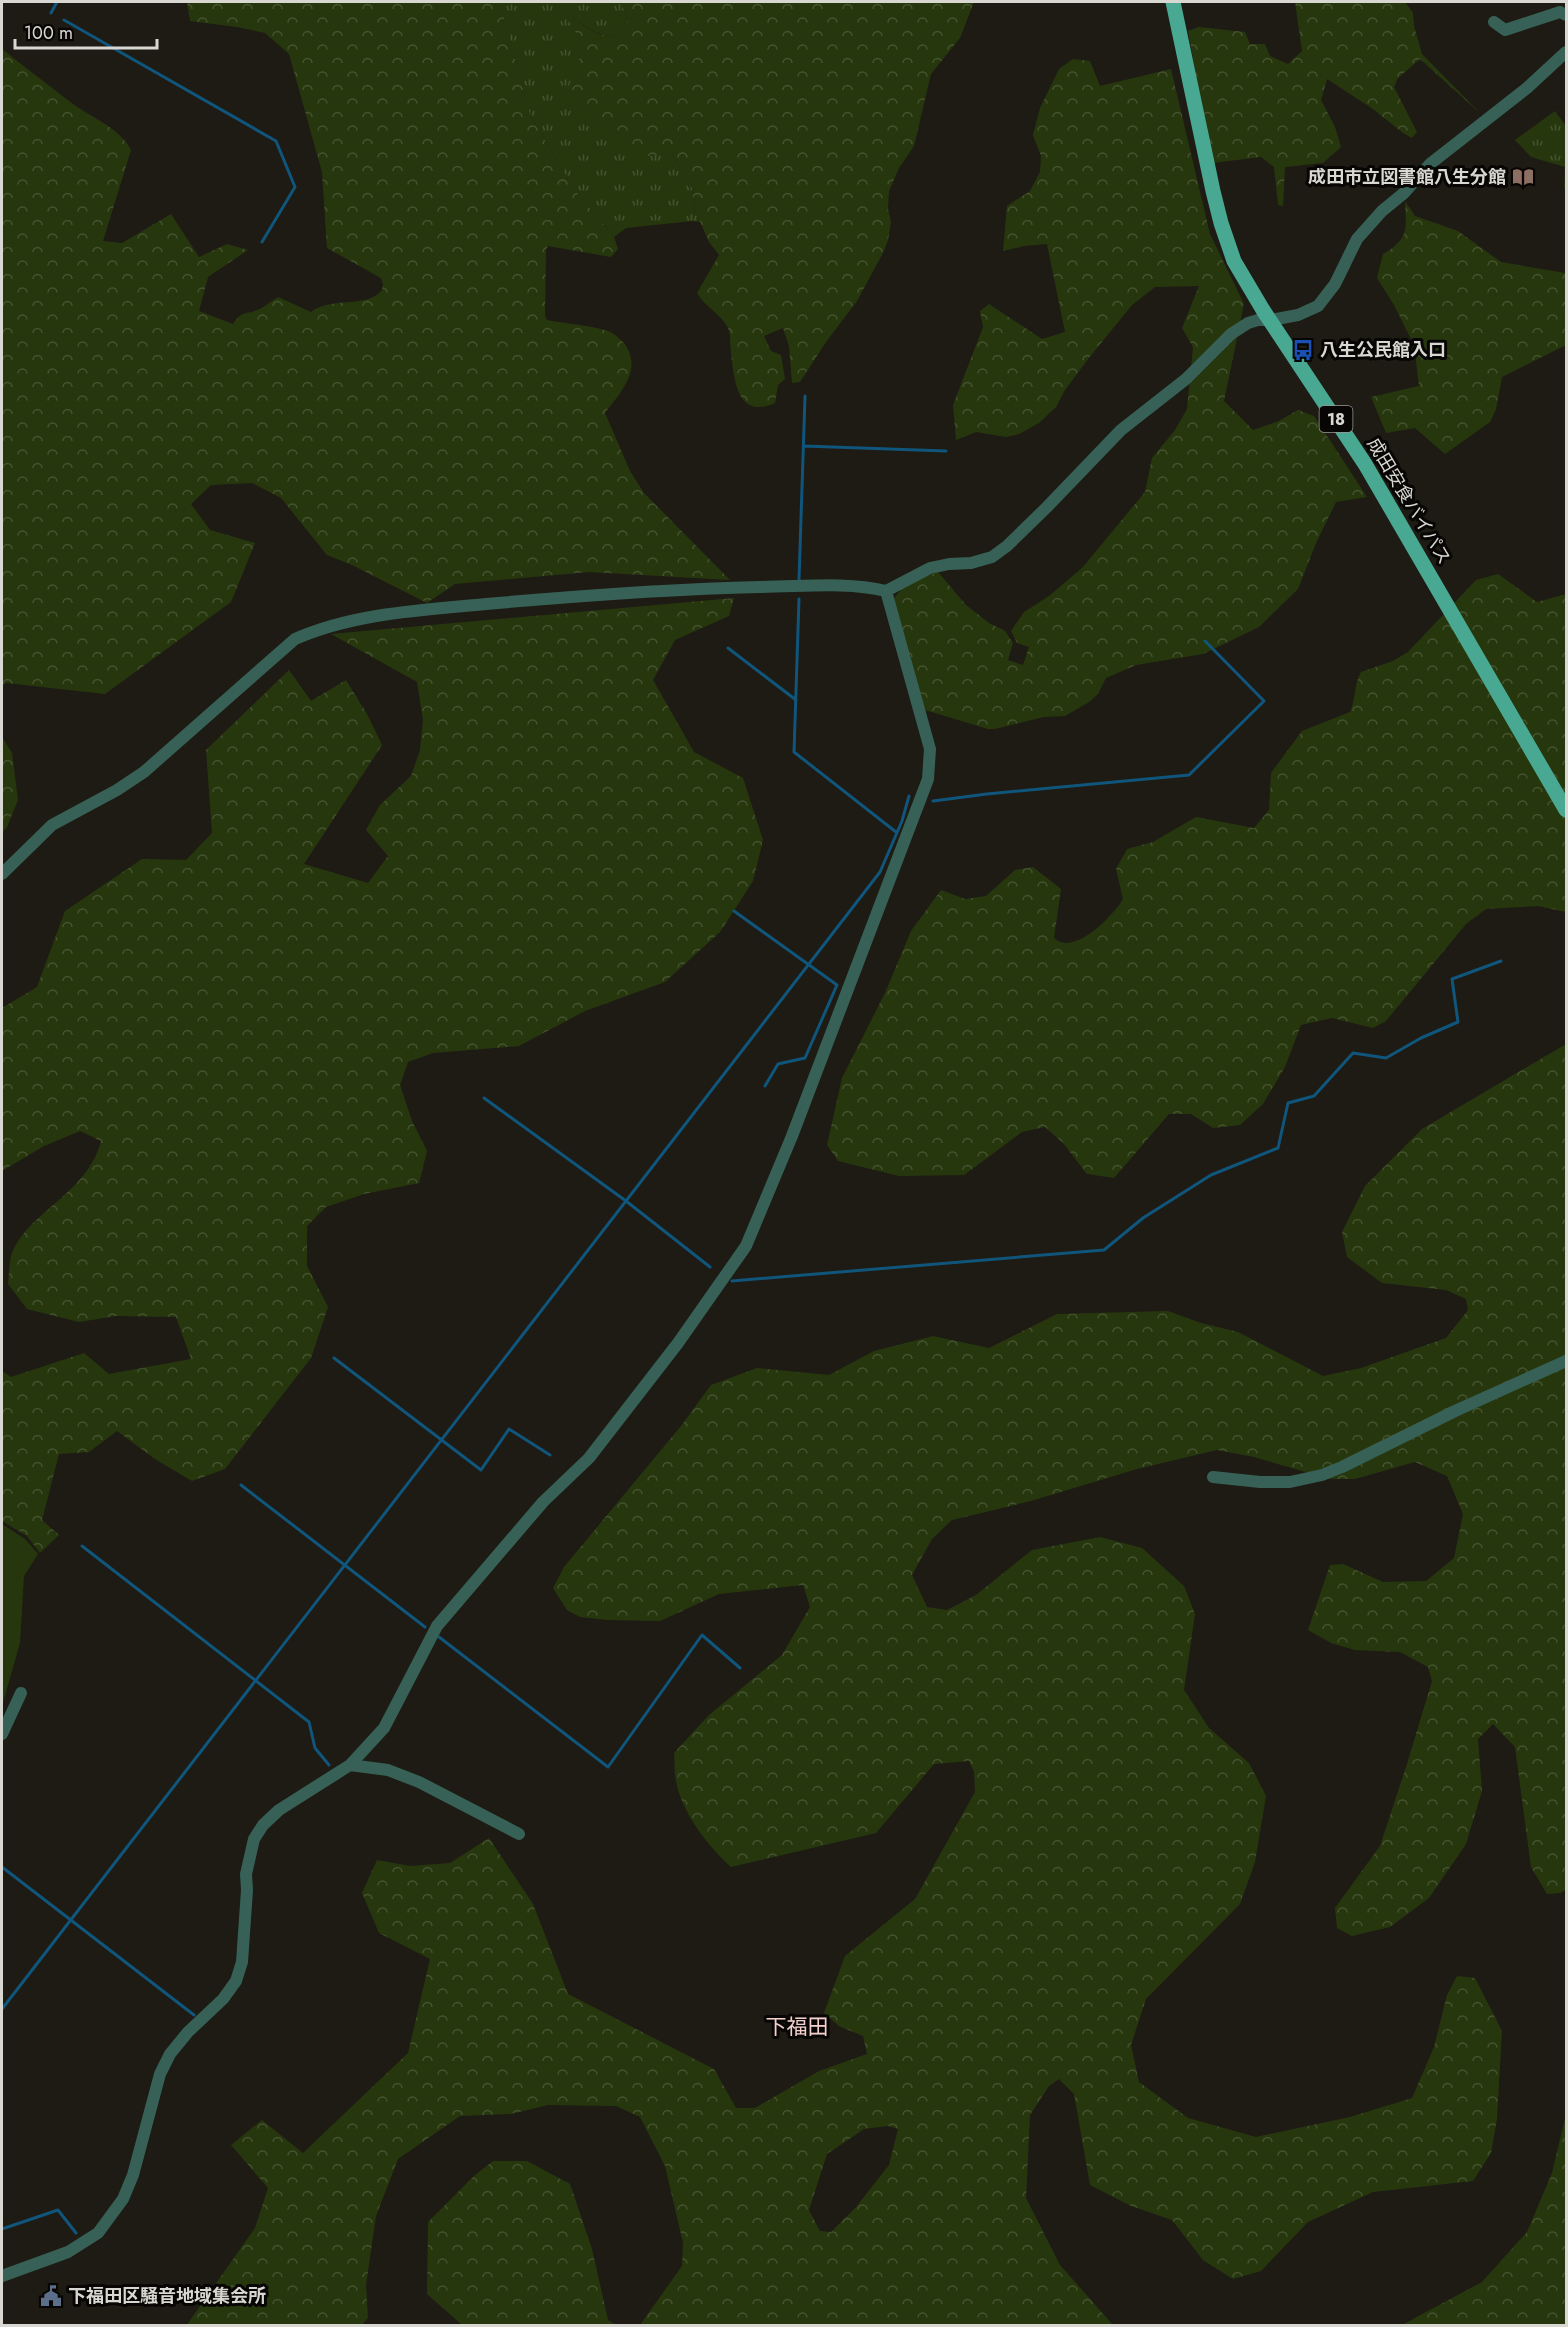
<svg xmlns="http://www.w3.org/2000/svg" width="1568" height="2327" font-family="Jost,'Noto Sans JP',sans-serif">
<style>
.grass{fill:url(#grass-tufts)}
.forest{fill:url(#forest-crowns);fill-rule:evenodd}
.pitch{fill:#26370e}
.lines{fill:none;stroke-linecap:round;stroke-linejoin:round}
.stream{stroke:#10557c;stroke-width:3}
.minor{stroke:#376156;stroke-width:12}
.major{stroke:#49a892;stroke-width:15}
.labels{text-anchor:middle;stroke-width:6;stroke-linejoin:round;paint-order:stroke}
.shield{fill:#070604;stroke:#999894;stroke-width:1.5}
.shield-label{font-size:16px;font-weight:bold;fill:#d8d7d2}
.poi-label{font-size:18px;font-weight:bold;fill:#d8d7d2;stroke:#070604;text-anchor:start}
.street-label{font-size:18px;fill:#d8d7d2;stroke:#070604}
.quarter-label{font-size:21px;fill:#f3d0cd;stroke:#070604}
</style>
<defs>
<pattern id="grass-tufts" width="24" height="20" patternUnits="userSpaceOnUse" patternTransform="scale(1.5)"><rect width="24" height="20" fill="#26370e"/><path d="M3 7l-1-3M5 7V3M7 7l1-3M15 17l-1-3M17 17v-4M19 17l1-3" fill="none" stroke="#455330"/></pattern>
<pattern id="forest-crowns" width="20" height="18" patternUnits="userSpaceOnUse" patternTransform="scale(1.5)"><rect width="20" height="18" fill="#26370e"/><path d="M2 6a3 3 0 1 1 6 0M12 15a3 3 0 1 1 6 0" fill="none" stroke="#455330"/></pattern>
</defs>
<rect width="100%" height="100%" fill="#1d1b13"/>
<path class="grass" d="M497,2H621L628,20L619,35C595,39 580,22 562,8C582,44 589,45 570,85L586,109L648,155L672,154L692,188L695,210L700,222L692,221L626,228L614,237L574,189L530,115L504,19Z
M1555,111L1566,126V188L1564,189L1565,167L1531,157L1515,140Z"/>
<path class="forest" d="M187,2H497L504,18L530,115L574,189L614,237L618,249L611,257L548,246L546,250L545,316L547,320C567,324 589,325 608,331C615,334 622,340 626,346C642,371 619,394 605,413L630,471L644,493L730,580L589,572L455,584L427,603L352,565L327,555L281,498L252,483L211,485L191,504L210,530L255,543L231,602L105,694L6,683L2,686V49C25,67 49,86 73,104C93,119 119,127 131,150L103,241L122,243L171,214L199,257L227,244L248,250L208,277L199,311L233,324C242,310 245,315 257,310C264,308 271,301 278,297L311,312C331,296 367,309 382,290L383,284L381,278L327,248L322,172L289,54L265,33L237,27L190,21Z
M621,2H974L960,38L931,74L914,146L899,168L889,191L888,209L891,222L888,240L883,253L857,301L826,342L800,382L792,383L789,346L783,328L764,336L771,351L781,355L785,379L778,385L775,403C737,420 734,380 731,352C730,345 731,335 728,328C721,314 705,307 697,293L719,255L709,242L695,210L692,188L672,154L648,156L586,109L569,85C589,44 581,42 560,6C579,21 594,40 619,35L628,20Z
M1295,2H1405L1413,13L1414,26L1422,54L1480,113L1420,59L1398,78L1394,87L1417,132L1412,138L1403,133L1373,109L1327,79L1321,100L1335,127L1341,147L1323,163L1285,167L1283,206L1278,205L1274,167L1261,157L1212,163L1188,31L1199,27L1245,32L1250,44H1265L1270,56L1288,64L1302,51Z
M1073,59L1090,61L1100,86L1171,69L1210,234L1244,304L1224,401L1253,430L1279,421L1298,410L1314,416L1367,497L1336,502L1316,543L1298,589L1259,627L1203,654L1136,665L1106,678L1098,694L1089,702L1065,716L1044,717L995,729H988L925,710L893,600L905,584L938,572L966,605L989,623L1005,631L1013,643L1008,660L1023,665L1029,647L1017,643L1011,631L1024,612L1049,596L1083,567L1145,492L1152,458L1175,430L1187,409L1193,347L1182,328L1199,286L1155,287L1132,305L1088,359L1065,390L1056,407L1039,423L1019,434L1006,437L976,432L956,440L953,405L983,327L980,311L989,304L1042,339L1065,332L1047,244L1024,246L1003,251L1007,206L1030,191L1040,172L1041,156L1033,135L1040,108L1059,69Z
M1405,201L1415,216L1458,231L1501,262L1565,273L1566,266V345L1502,377L1496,409L1490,422L1445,454L1415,428L1386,433L1371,397L1419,386L1414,345L1394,305L1377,278L1383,254C1410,238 1406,229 1405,201Z
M1498,574L1537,602L1566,594V912L1538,906L1486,909L1466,924L1386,1021L1373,1028L1332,1018L1301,1025L1285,1067L1263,1104L1240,1125L1213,1128L1191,1114H1169L1114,1178L1087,1174L1063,1143L1045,1127L1022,1132L964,1175L899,1176L838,1161L827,1145L842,1078L885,993L911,931L941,890L965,899L986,896L1015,870L1033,867L1061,889L1054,938C1074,957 1113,916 1123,899L1116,869L1127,849L1153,842L1196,817L1254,828L1269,810L1271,773L1302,731L1350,712C1356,699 1354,684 1361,672L1393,661L1408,652L1476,580Z
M734,598L729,616L675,640L653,680L694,752L743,778L763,840L753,881L720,932L665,982L585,1011L519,1046L433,1053L408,1062L400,1085L412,1121L427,1151L419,1183L364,1194L326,1207L307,1226V1266L328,1307L311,1358L225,1469L192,1481L155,1459L117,1431L89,1452L59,1454L42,1520L59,1535L40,1553L27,1536L2,1521V1371L11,1377L84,1353L109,1374L191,1359L176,1317L116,1316L79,1322L27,1309L8,1284C9,1275 9,1265 11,1256C26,1212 87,1195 101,1141L80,1131L44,1146L2,1171V1008L37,987L65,911L142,859L186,860L212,833L206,750L289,670L311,701L346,680L367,714L382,745L304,864L368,883L388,856L366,830L380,805L411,776L420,750L423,720L417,682L331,634Z
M2,737L12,753L18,800L7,827L2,833Z
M1566,1044V1890L1560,1893L1547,1894L1531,1867L1515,1747L1493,1724L1478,1739L1482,1791L1466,1844L1429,1898L1390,1927L1352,1936L1337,1928L1335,1908L1380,1846L1406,1767L1432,1681L1428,1667L1400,1652L1355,1650L1331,1643L1308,1630L1330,1565L1343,1564L1383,1582L1426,1581L1454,1558L1463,1514L1447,1476L1415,1462L1355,1479H1330L1254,1457L1217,1450L1137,1469L1031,1501L952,1520L932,1539L912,1575L927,1607L947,1610L976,1595L1032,1550L1100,1537L1142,1548L1184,1586L1195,1614L1184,1690L1209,1728L1249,1763L1266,1796L1255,1862L1240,1904L1146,1999L1131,2045L1139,2082L1188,2118L1256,2137L1350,2117L1412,2098L1434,2047L1447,1995L1457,1976L1475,1978L1502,2031L1497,2119L1491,2153L1473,2181L1373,2192L1308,2222L1261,2271L1233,2279L1203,2260L1172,2220L1131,2206L1090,2185L1074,2094L1059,2079L1049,2086L1030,2115L1026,2198L1060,2265L1113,2325H640L682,2266L683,2243L665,2166L640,2117L616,2106L548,2105L511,2114L460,2116L398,2159L376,2216L366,2285L368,2318L362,2325L186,2326L255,2228L268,2188L231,2145L262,2120L303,2153L408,2053L430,1959L379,1933L362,1893L377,1860L410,1866L450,1863L489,1838L533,1904L568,1994L714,2069L736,2108H755L819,2071L867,2054L863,2036L839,2026L824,2013L845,1956L915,1899L975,1792L974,1772L969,1761L934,1764L876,1833L731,1867C707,1845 682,1813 676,1781C674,1772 675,1762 674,1753L709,1715L782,1655L810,1607L803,1585L719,1594L660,1621L608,1620L580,1617L567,1610L553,1588L564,1567L681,1426L711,1385L757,1368L829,1375L874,1351L933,1336L989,1348L1057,1314L1168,1311L1201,1323L1238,1332L1323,1376L1361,1368L1446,1338L1468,1310L1466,1299L1446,1290L1382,1283L1347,1257L1342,1232L1365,1186L1422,1129ZM888,2126L898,2129L889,2165L856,2207L831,2232L820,2231L809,2210L827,2154L864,2129Z
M1566,2114V2325H1402L1482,2282L1527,2232L1552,2173Z
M493,2161H527L570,2184L592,2249L608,2320L616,2325H462L427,2294L428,2222L474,2176Z"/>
<path class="pitch" d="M2,1524L25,1539L38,1554L24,1576L20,1643L2,1706Z"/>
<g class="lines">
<path class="stream" d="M51,13L57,2
M64,20L276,141L295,187L262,242
M804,446L946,451
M799,580L805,396
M799,599L794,752L896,832
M728,648L796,700
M933,801L987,794L1189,775L1264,701L1205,641
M734,911L837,985L805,1058L778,1064L765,1086
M484,1098L626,1201L710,1267
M732,1281L1104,1250L1143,1218L1211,1175L1278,1148L1288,1103L1314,1096L1353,1053L1386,1058L1421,1038L1458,1022L1452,979L1501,961
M334,1358L481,1470L509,1429L550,1455
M241,1485L425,1627
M82,1546L309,1722L315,1748L329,1765
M439,1637L608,1767L702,1635L740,1668
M2,1867L194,2015
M2,2009L880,872L902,821L909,796
M2,2229L58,2210L76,2233"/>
<path class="minor" d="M1494,22L1505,30L1560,12L1566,15
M2,874L52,825L117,790L144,772L295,639C354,613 423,610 486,604C577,596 668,589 759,587C801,587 845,581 886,591L930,568L949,564L971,563L992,557L1007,546L1047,507L1121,430L1186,379L1231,334L1248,323L1258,320H1271L1298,315L1318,306L1335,284L1357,239L1382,211L1404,193L1430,164L1527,88L1566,52
M1213,1477L1260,1482H1290L1322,1475L1342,1467L1455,1411L1566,1361
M2,1734L21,1693
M350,1765L388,1770L419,1782L519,1834
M2,2276L68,2252L98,2233L123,2199L133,2175L160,2074L170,2054L188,2032L223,1999L236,1981L242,1962L247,1890L246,1874L254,1839L263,1825L279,1810L350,1765L384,1728L437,1626L543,1502L589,1458L678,1343L746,1246L792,1136L928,779L930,749L886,591"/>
<path class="major" d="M1173,2L1213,191L1221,223L1234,261L1263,310L1365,464L1566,810"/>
</g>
<defs>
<symbol id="library-bare" viewBox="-9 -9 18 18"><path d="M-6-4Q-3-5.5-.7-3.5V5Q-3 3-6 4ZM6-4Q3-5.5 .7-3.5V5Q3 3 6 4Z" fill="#8d6e63" stroke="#070604" stroke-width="2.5" paint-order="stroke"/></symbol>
<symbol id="bus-bare" viewBox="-9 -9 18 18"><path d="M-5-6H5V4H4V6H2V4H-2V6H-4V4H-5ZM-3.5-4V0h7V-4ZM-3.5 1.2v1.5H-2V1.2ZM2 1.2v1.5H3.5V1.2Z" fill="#1a4fb4" stroke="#070604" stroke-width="2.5" paint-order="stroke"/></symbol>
<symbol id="civic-bare" viewBox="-9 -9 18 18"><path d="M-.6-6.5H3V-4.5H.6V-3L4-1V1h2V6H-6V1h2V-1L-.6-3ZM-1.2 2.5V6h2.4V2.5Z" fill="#5c6f8a" stroke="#070604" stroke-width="2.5" paint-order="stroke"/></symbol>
</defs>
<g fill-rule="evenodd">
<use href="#library-bare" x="1508" y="162" width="30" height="30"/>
<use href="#bus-bare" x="1288" y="335" width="30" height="30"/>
<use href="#civic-bare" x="36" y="2281" width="30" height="30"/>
</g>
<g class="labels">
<rect class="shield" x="1319.5" y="406" width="33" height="26" rx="4.5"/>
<g class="shield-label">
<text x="1336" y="425">18</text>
</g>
<g class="poi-label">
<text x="1506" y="183" text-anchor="end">成田市立図書館八生分館</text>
<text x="1320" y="356">八生公民館入口</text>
<text x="68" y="2302">下福田区騒音地域集会所</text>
</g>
<g class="street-label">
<text transform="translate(1409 501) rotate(59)" y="6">成田安食バイパス</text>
</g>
<g class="quarter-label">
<text x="797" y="2034">下福田</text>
</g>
</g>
<rect width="1568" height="2327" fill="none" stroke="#d8d7d2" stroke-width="6"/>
<path d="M15 39v9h142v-9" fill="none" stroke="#d8d7d2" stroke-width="3"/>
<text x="24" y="39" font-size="18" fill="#d8d7d2" stroke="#070604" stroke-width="4.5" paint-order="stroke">100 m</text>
</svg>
